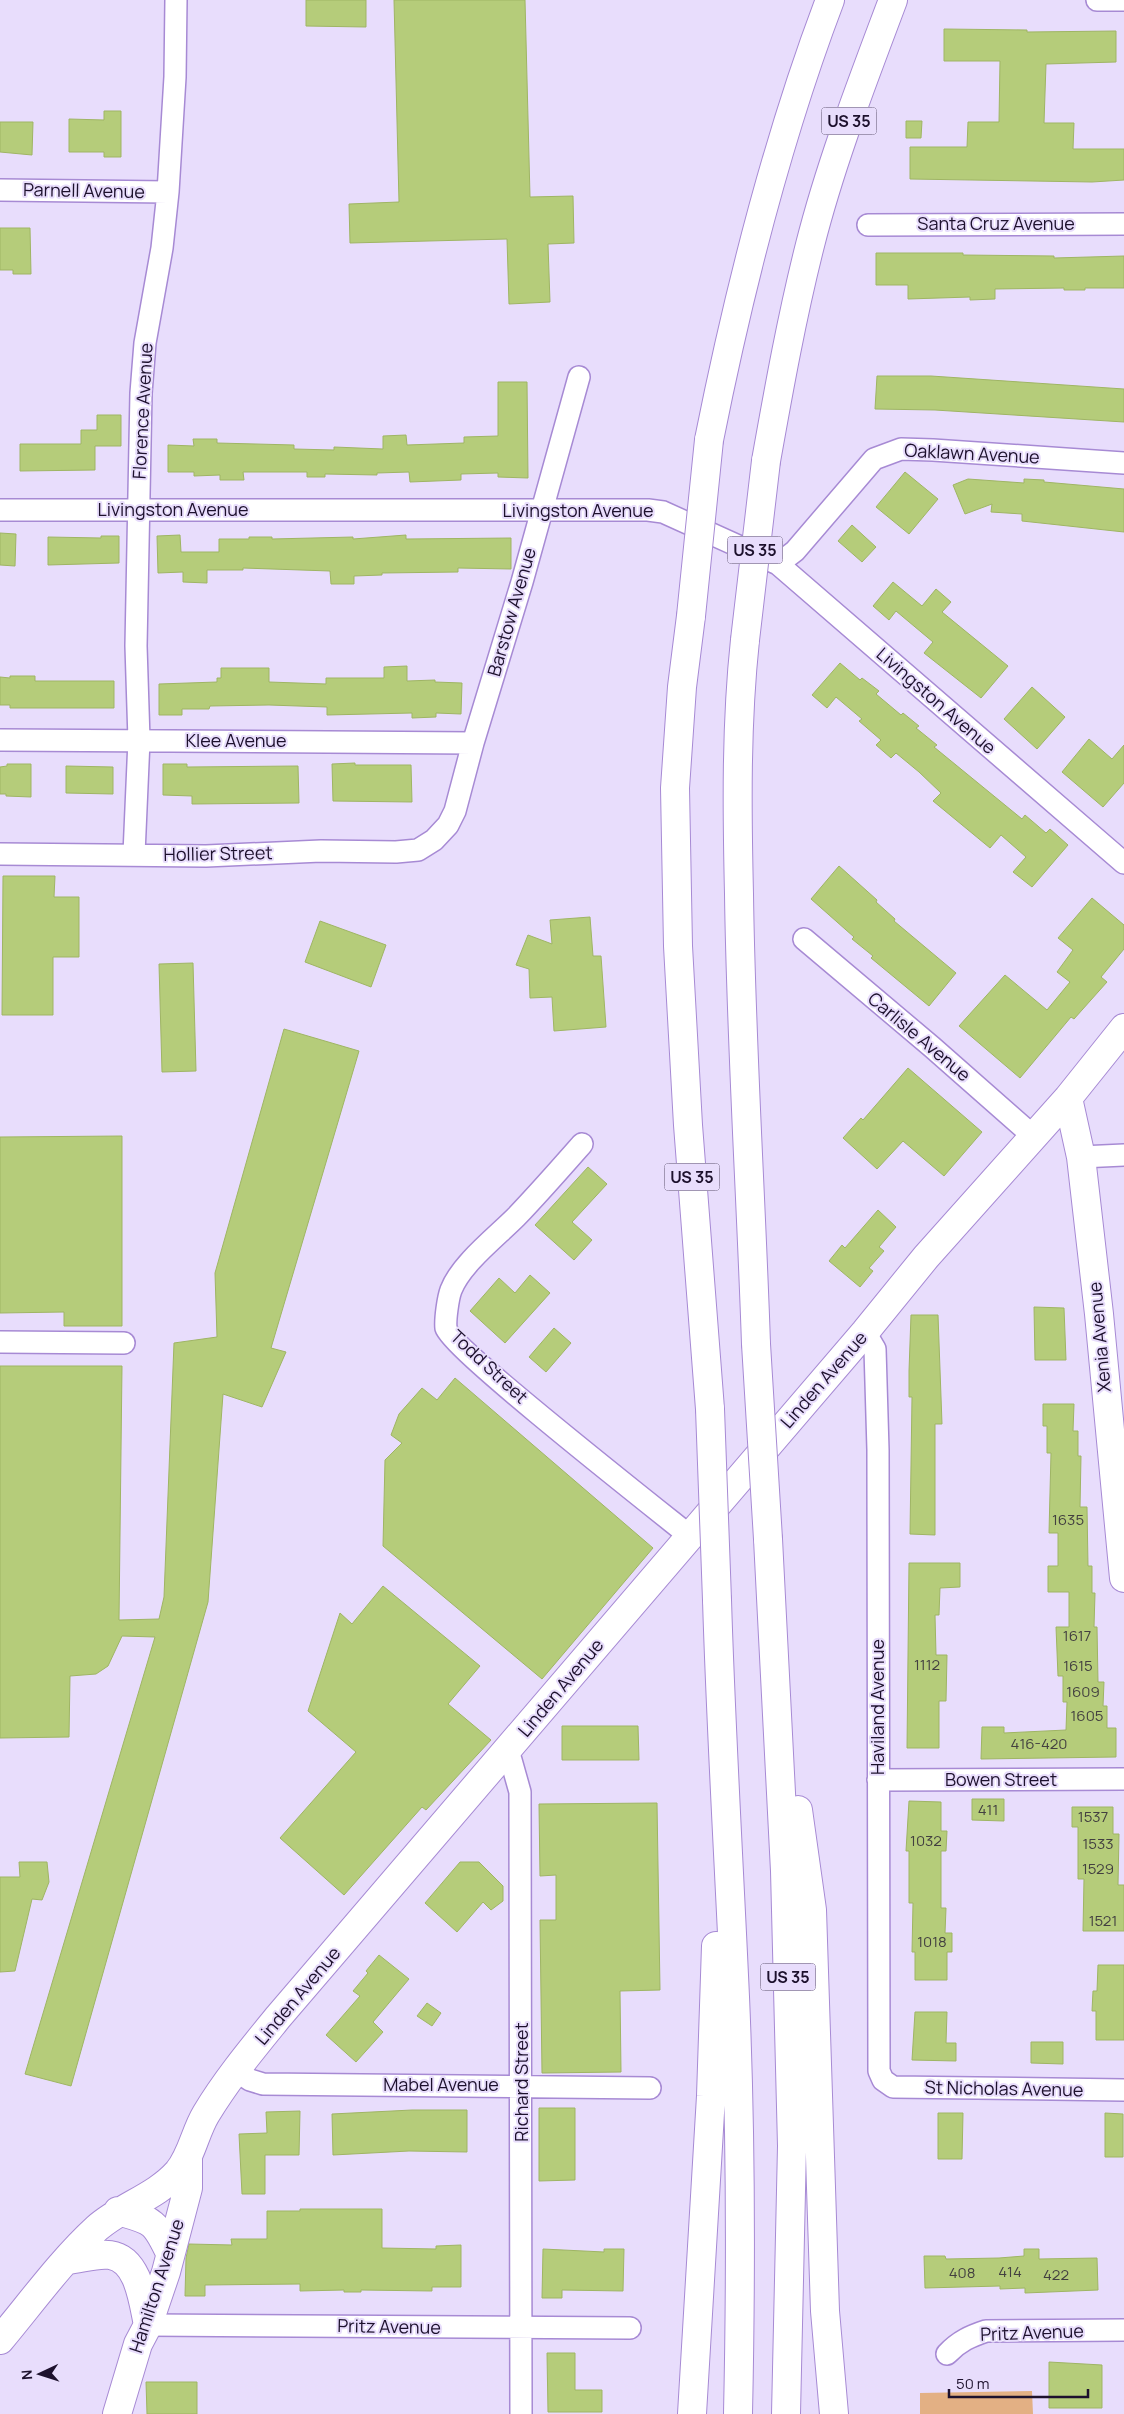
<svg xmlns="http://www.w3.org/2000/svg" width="1124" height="2414" font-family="Manrope,sans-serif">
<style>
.green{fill:#e3b084}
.building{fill:#b5cc7a;stroke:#9fb564}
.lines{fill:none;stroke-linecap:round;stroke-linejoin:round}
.street-casing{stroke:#a78ad4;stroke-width:24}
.secondary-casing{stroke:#a78ad4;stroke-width:30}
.highway-casing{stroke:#a78ad4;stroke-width:30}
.street{stroke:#fff;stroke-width:21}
.secondary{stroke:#fff;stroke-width:28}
.highway{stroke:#fff;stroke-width:28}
.highway-bridge-casing{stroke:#a78ad4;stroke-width:30;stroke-linecap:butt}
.highway-bridge{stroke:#fff;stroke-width:28}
.labels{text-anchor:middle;stroke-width:4;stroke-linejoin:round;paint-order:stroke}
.number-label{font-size:15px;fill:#434040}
.shield{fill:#e8ddfc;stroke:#5a4e6b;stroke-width:1}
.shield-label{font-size:16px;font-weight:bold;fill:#1d112d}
.street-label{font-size:18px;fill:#1d112d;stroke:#e8ddfc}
</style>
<rect width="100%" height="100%" fill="#e8ddfc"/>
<path class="green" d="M1032,2391L1033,2414H920V2393Z"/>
<path class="building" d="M306,0H366V27L306,26Z
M394,0H525L530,197L573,196L574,243L548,244L550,302L509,304L507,239L350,243L349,204L399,202Z
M944,29L1027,30V32L1116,31V62L1046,64L1044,123H1074L1073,149H1124V180L1092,182L910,179V147H967L968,122H999L1000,61H944Z
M104,111H121V157H104V152H69V119L104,120Z
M906,121H922L921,138H906Z
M0,122H33L32,155L0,152Z
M0,228H30L31,274H13V270H0Z
M876,253H963V255L1054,256V258L1124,256V288H1085V290H1064V288L995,289V299L970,300V297L908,299V285H876Z
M877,376H931L1124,389V422L935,410L875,409Z
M498,382H527L528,478L498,477V473L461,474V480L410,482L409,472L377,473V475L325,474V477H307V472H243L244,480H220V475L194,476V472H168V445L194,446L193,439H217V443L294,445V449L334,450V447L383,449V436L406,435L407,445L464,443V437L498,436Z
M97,415H121V446H95V470L20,471V444H81V430H97Z
M905,472L938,499L909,534L876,507Z
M968,479L1024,483V479L1044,480V482L1124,489V532L1022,521V514L991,512L992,504L965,514L953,485Z
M852,525L876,547L862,562L838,541Z
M0,533L16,534L15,566L0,565Z
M180,535L181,552H219V539H249V537H272V539L353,537V539L406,535V539L511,538V569L458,568V572L382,573V575L354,576V584H331L330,571L243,568V570H207V583L183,582V572L158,573L157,536Z
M101,536H119V563L48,565V537L101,538Z
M893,582L922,606L936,589L951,602L942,612L1008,666L981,698L924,653L933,642L896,611L889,620L873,606Z
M840,663L860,680L862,678L879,691L876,694L901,715L903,713L919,726L916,728L937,745L934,747L1022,819L1025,815L1046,833L1050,829L1068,845L1032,887L1013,872L1026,857L1001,835L990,848L933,801L941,793L919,772L896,753L891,758L876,745L881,740L859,721L862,719L836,697L827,708L812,695Z
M407,666V681L435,680V682L462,683L461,714L436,713V717L412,718V713L327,715V707L269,705L210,706L209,709H182V715H159V684L217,682V678H221V668H269V682L326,684V678H384V667Z
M10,676H35V681H114V708H10V705H0V677L10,678Z
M1032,687L1065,717L1037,749L1004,719Z
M1089,739L1112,759L1124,745V783L1103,807L1062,772Z
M355,763V765H411L412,802L333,801L332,764Z
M7,764H31V797L6,796V794H0V767L7,766Z
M163,764H187V767L298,766L299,803L192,804V796L163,795Z
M66,766L113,767V794L66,793Z
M839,866L877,900L876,902L895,919L894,921L956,973L929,1006L871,958L873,956L852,939L854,937L811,899Z
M3,876H55L54,897H79V957H53V1015H2Z
M1092,898L1124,925V949L1101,977L1107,982L1074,1019L1071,1017L1020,1078L959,1026L1005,975L1047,1010L1070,982L1057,972L1073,950L1058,938Z
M590,917L593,956H601L606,1027L554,1031L552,997L530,998L529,969L516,965L528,935L552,944L550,920Z
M320,921L386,945L371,987L305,962Z
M193,963L196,1071L162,1072L159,964Z
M284,1029L359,1051L271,1348L286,1352L262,1407L223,1394L208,1602L71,2086L25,2074L155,1637L122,1636L108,1666L96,1674L70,1676L69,1737L0,1738V1366H122L119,1620L159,1619L164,1597L174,1343L217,1337L215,1273Z
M908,1068L982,1132L944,1176L903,1141L877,1169L843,1138L861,1118L863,1120Z
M122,1136V1326H64V1312L0,1313V1137Z
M588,1167L607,1184L572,1222L592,1240L574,1260L535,1225Z
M878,1210L896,1227L879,1247L884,1251L869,1268L873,1271L860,1287L829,1261L842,1245L845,1248Z
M530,1275L550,1293L505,1343L470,1311L499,1278L515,1293Z
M1034,1307L1064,1308L1066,1360H1035Z
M911,1315H938L942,1424H935V1535L910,1534L912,1397H909V1371Z
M554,1328L571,1343L546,1372L529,1357Z
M455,1378L653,1548L542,1679L383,1546L385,1460L402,1443L391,1435L399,1414L422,1388L437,1400Z
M1043,1404H1074L1073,1431H1078V1456H1081L1080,1507H1087L1088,1566H1092V1593H1095L1094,1627H1097L1098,1682H1104L1103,1706H1107V1728H1116V1757L981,1759L982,1727H1004V1733L1066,1730L1067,1702H1063V1676H1058L1056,1627H1069V1592H1048V1566H1058V1533H1049L1051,1453H1047V1426H1043Z
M909,1563H960V1587L940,1588L939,1615H935L936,1655H947L946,1701H939V1748H907Z
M383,1586L480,1666L448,1704L491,1740L426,1810L422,1807L344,1895L280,1838L356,1752L308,1711L340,1613L352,1624Z
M562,1726H638L639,1760H562Z
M972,1799H1004V1821L972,1820Z
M909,1801L941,1802V1831H947L946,1851H941V1908H946L945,1933H952V1952H947V1980H915V1952H912L913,1903H909V1851H906Z
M657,1803L660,1990L620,1991L621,2072L542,2073L540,1920H556V1875L540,1876L539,1804Z
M1072,1807H1113V1834H1119L1118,1885H1124V1931H1083L1084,1879H1078V1827H1072Z
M19,1862H47L49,1882L42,1900L32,1899L15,1971L0,1972V1877H20Z
M460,1862H479L503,1886V1901L491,1910L483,1902L457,1932L425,1903Z
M379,1955L409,1979L373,2022L383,2032L356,2062L326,2035L360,1996L353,1991L368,1973L366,1971Z
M1098,1965H1124V2040H1096V2011H1092L1093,1991H1097Z
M427,2003L441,2013L432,2026L417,2016Z
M915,2012H947L946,2043H956V2061L912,2060Z
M1031,2042H1063V2064L1031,2063Z
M539,2108H575V2180L539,2181Z
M412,2110H467V2152L409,2151L333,2155L332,2114Z
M300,2111L299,2155H265V2194H242L239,2134L267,2133L266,2112Z
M938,2113H963L962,2159H938Z
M1105,2113L1123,2114V2157H1105Z
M300,2209H382V2248L436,2249V2246L461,2245V2287H432V2291L361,2290V2292H344V2290L300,2291V2284L205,2285V2296H185L186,2258L189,2244L232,2245L231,2239H267V2211H300Z
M543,2249L604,2252V2249H624L623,2291L562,2290V2298H542Z
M1024,2249H1039V2259L1097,2258L1098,2290L1025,2293V2288L1000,2289V2286L925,2288L924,2256H945L946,2259L999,2258L1024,2256Z
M547,2353H575V2390H602V2412H548Z
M1049,2362L1102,2365V2408H1049Z
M146,2382H197V2414H147Z"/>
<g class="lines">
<defs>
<path id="street" d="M1097,0H1124
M0,190L168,192
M868,225L1124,224
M0,510H648L663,512L778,564L1124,863
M778,564L795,551L874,459L901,449L933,450L1124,463
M0,740L473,743
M0,854L206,856L321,851L396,852L418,850L434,840L448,825L455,811L473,743L522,582L579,377
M134,854L139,740L136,646L141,393L145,343L162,248L168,192L175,77L176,0
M804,939L932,1047L1033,1136
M582,1144C560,1169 539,1193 516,1217C496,1237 461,1264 451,1290C448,1298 445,1320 446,1328C451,1348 660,1512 691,1537
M1081,1157L1124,1155
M865,1332L875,1349L878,1450L879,2071L883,2080L893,2087L1124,2090
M0,1342L124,1343
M506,1753L511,1760L520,1792L521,2414
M878,1780L1124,1779
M235,2070L250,2080L263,2084L650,2088
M148,2325L630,2328
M947,2354C959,2341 971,2336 986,2331L1124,2330"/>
<path id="secondary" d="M1068,1098L1081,1157L1099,1314L1124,1578
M118,2211C152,2221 154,2219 170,2253
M67,2260C80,2259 97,2253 110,2255C139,2259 143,2302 148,2325
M0,2340C31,2303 61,2261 97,2228C122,2206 156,2197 178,2172C192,2155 195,2132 206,2114C227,2079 253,2048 279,2016L865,1332L926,1257L1068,1098L1124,1028
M117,2414L138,2344L148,2325L166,2272L188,2188V2157"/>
<path id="highway" d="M709,440C739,290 776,142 830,0
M766,461C779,388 792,316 810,245C831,162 863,80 893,0
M691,616L682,687L675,788L678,946L688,1125L710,1409
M745,640C736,724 737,809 739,894C741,1044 751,1194 756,1344
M768,1539L785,1871L792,2146L786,2414
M717,1600C721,1732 729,1864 735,1997C741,2135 741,2275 738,2414
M798,1810L812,1910L825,2311L834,2414
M692,2414L711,2096L716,1946"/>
</defs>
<use href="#street" class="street-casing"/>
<use href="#secondary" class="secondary-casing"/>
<use href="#highway" class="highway-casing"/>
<use href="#street" class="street"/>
<use href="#secondary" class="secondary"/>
<use href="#highway" class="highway"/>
<defs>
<path id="highway-bridge" d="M691,616L709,440
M745,640L766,461
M756,1344L768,1539
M710,1409L717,1600"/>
</defs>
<use href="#highway-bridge" class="highway-bridge-casing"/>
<use href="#highway-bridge" class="highway-bridge"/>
</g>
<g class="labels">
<g class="number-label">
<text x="1068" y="1525">1635</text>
<text x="1077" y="1641">1617</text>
<text x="927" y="1670">1112</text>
<text x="1078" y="1671">1615</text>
<text x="1083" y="1697">1609</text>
<text x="1087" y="1721">1605</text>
<text x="1039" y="1749">416-420</text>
<text x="988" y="1815">411</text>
<text x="1093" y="1822">1537</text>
<text x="926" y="1846">1032</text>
<text x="1098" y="1849">1533</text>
<text x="1098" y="1874">1529</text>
<text x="1103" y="1926">1521</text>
<text x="932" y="1947">1018</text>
<text x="1010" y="2277">414</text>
<text x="962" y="2278">408</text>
<text x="1056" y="2280">422</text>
</g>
<g class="shield">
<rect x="821.5" y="107.5" width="55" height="27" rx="4"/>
<rect x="727.5" y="536.5" width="55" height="27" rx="4"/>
<rect x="664.5" y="1163.5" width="55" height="27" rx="4"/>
<rect x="760.5" y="1963.5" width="55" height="27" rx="4"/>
</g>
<g class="shield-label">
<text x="849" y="127">US 35</text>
<text x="755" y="556">US 35</text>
<text x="692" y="1183">US 35</text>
<text x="788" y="1983">US 35</text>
</g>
<g class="street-label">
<text transform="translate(84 191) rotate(1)" y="6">Parnell Avenue</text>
<text x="996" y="230">Santa Cruz Avenue</text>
<text transform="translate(143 411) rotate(-87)" y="6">Florence Avenue</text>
<text transform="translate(972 454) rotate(3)" y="6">Oaklawn Avenue</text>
<text x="173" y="516">Livingston Avenue</text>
<text x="578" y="517">Livingston Avenue</text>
<text transform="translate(512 612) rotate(-74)" y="6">Barstow Avenue</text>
<text transform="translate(936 701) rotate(41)" y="6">Livingston Avenue</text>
<text x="236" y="747">Klee Avenue</text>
<text transform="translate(218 854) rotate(-1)" y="6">Hollier Street</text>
<text transform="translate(919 1037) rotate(40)" y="6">Carlisle Avenue</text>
<text transform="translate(1100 1337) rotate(-95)" y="6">Xenia Avenue</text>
<text transform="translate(489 1367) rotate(43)" y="6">Todd Street</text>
<text transform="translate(824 1380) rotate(-49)" y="6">Linden Avenue</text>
<text transform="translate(561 1688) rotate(-50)" y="6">Linden Avenue</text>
<text transform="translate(878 1707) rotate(-90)" y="6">Haviland Avenue</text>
<text x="1001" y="1786">Bowen Street</text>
<text transform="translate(298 1996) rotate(-50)" y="6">Linden Avenue</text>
<text transform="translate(522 2082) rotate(-90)" y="6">Richard Street</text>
<text x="441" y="2091">Mabel Avenue</text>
<text transform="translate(1004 2089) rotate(1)" y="6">St Nicholas Avenue</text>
<text transform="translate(157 2286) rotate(-72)" y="6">Hamilton Avenue</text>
<text transform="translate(389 2327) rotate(1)" y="6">Pritz Avenue</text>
<text transform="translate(1032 2333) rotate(-2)" y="6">Pritz Avenue</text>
</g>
</g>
<g transform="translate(40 2374) rotate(266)" stroke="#e8ddfc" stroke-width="4" paint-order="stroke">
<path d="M0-4L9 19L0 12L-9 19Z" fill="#1d112d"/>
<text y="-8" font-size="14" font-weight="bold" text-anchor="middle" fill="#1d112d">N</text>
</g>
<path d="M949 2389v8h139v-8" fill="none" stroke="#1d112d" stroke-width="2.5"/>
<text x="956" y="2389" font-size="15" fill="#1d112d" stroke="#e8ddfc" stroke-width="4" paint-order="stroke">50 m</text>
</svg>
